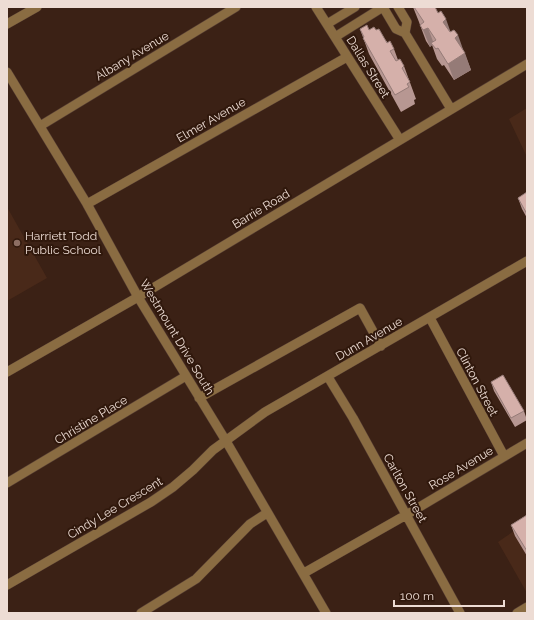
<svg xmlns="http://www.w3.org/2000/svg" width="534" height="620" font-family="Raleway,sans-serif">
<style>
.built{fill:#492919}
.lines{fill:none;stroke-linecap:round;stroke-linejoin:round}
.minor-casing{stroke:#573f34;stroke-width:10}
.minor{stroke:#8a6c42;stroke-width:9}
.wall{fill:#b79792}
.shaded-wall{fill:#957b77}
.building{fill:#d5b0aa;stroke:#957b77}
.education-dot{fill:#8d6e63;stroke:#30180c;stroke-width:1.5}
.labels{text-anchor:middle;stroke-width:4;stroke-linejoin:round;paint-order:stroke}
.street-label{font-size:12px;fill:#eddcd4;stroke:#30180c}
.poi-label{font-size:12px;fill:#eddcd4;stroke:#30180c;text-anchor:start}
</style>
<rect width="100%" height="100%" fill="#3b2115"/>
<path class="built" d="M527,108V157L509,119Z
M7,207L47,278L7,301Z
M527,522V593L498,542Z"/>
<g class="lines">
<defs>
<path id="minor" d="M316,7L400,140
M383,7L396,29L405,33L451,109
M398,7L407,22L405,33
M7,24L37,7
M327,24L355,7
M335,37L383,7
M7,72L87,204L138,297L226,441L326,613
M40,126L236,7
M87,204L347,57
M430,318L504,456
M7,372L138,297L527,64
M328,377L353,418L460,613
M199,398L360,308L381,346
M7,483L186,376
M304,573L406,515L527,443
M7,585L151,502L173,487L193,470L213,450L265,412L527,261
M141,613L196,579L250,524L267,513
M517,613L527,607"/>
</defs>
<use href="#minor" class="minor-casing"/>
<use href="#minor" class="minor"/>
</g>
<path class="wall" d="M413,7L451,32L464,52L471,70L454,80L444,65L442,66L437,59L432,45L430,47L426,41L420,25L419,22Z
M360,29L376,30L394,49L398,60L404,66L416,99L414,100L415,104L401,112L369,54Z
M527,192V218L522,209L518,198Z
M491,382L524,411L527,420L515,427L494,391Z
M527,515V556L515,536L511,525Z"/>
<path class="shaded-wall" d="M446,19L452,36L443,22Z
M428,28L434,44L431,43L432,45L430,47L423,30Z
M458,35L464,52L455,38Z
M465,53L471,70L454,80L448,64Z"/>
<path class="building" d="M414,7H435L438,13L441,11L446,19L443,22L450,32L454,30L458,35L455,38L465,53L448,64L438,48L436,49L431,43L436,40L428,28L423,30L420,25L424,22Z
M367,25L369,30L374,27L376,30L379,29L387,43L390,41L394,49L390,51L396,61L400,59L404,66L402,68L410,82L407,84L409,87L395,95L363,38L364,37L360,29Z
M527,192V214L518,198Z
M503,375L524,411L511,418L491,382Z
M527,515V551L511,525Z"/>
<circle class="education-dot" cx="17" cy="243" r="4"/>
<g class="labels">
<g class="street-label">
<text transform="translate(132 56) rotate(-31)" y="4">Albany Avenue</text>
<text transform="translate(368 67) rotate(58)" y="4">Dallas Street</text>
<text transform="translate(211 120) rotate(-30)" y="4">Elmer Avenue</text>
<text transform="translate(261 209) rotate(-31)" y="4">Barrie Road</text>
<text transform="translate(177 337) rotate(59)" y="4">Westmount Drive South</text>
<text transform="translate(369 339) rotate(-30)" y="4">Dunn Avenue</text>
<text transform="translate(477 382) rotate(62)" y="4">Clinton Street</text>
<text transform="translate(91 420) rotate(-31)" y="4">Christine Place</text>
<text transform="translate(461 468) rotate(-31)" y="4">Rose Avenue</text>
<text transform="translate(405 488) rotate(61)" y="4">Carlton Street</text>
<text transform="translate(115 508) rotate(-31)" y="4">Cindy Lee Crescent</text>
</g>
<g class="poi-label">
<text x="25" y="240">Harriett Todd<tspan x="25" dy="14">Public School</tspan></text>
</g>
</g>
<rect width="534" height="620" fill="none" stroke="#eddcd4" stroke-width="16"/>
<path d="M394 600v6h110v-6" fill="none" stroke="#eddcd4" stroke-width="2"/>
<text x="400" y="600" font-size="12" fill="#eddcd4" stroke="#30180c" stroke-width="3" paint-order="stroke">100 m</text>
</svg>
